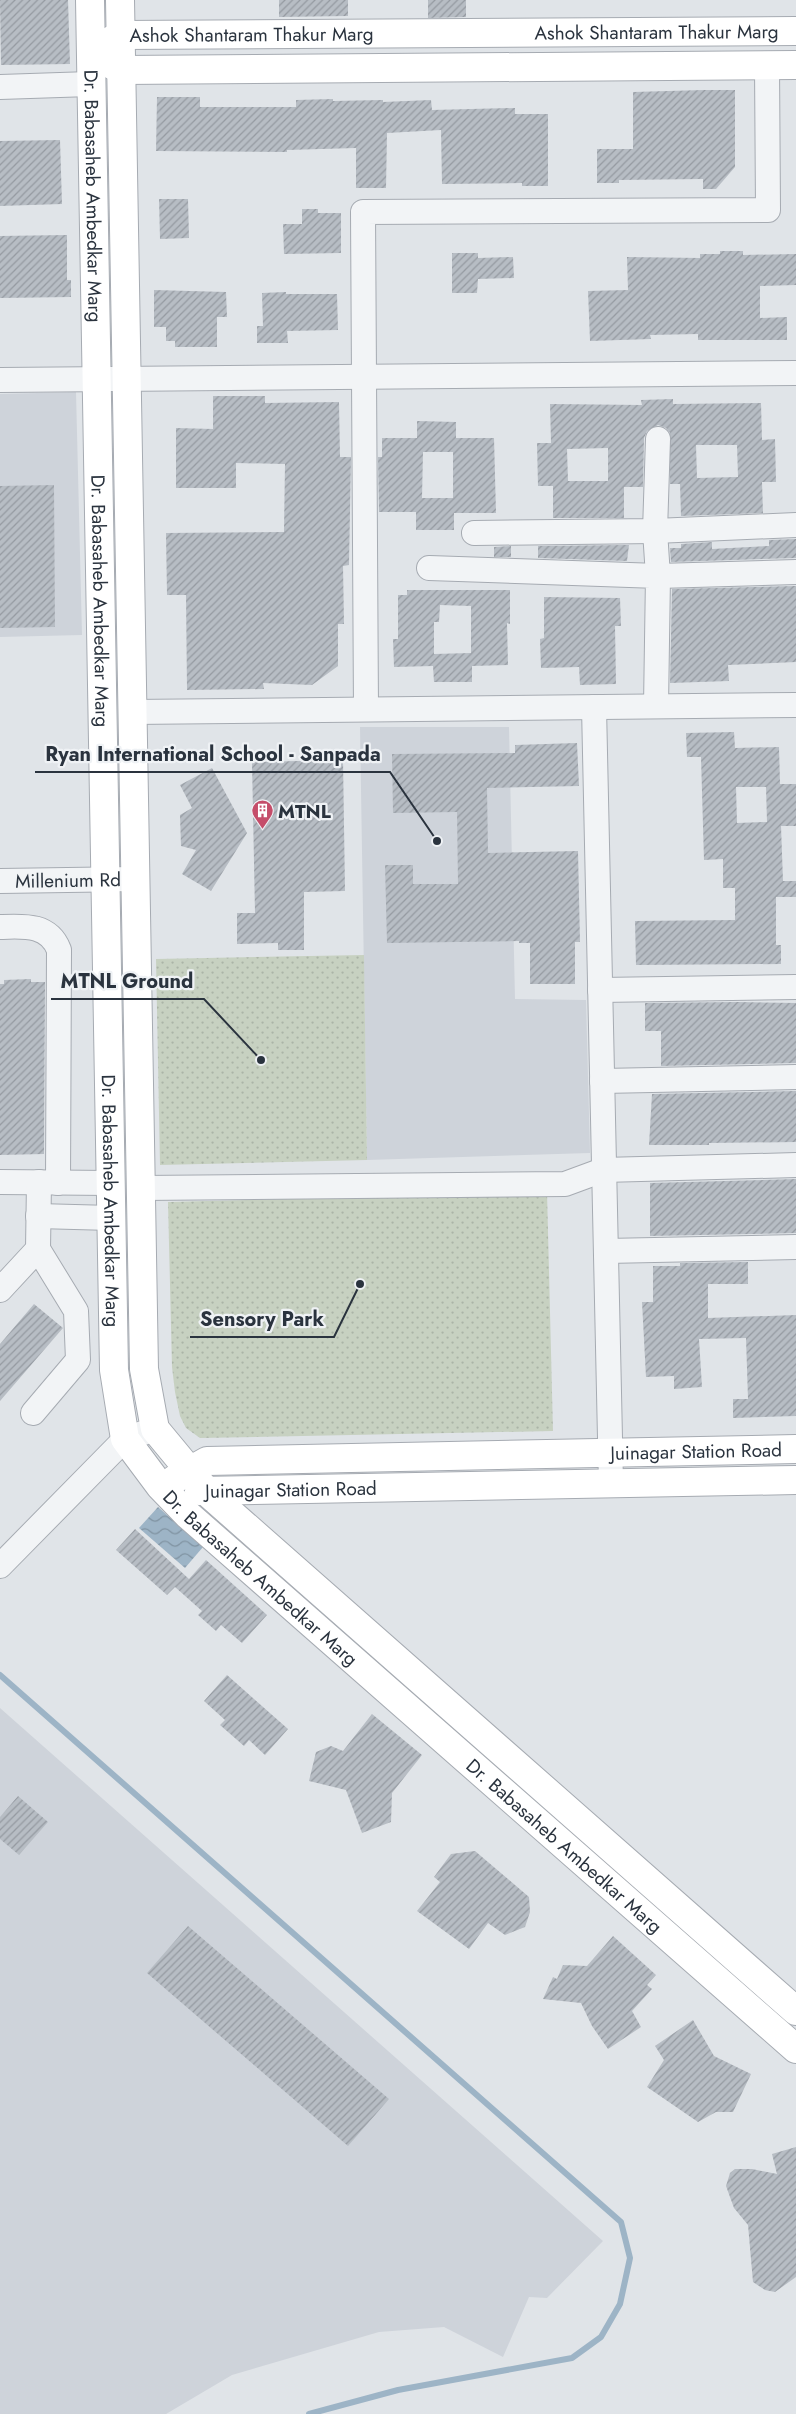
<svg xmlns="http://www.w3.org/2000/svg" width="796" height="2414" font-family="Jost,sans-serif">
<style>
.built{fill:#ced3da}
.park{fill:url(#park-dots)}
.water{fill:url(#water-waves)}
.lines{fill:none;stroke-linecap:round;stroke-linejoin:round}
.stream{stroke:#9db4c6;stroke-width:6}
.building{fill:url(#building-hatch);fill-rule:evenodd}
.street-casing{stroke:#a6abb2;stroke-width:26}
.secondary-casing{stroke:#a6abb2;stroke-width:30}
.street{stroke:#f2f4f6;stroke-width:24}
.secondary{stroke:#fff;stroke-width:28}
.labels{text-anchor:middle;stroke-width:4.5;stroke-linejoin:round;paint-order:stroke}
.street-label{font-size:19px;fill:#2a333e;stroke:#eff2f5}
.poi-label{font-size:19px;font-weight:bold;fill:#2a333e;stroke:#eff2f5;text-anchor:start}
.leader{fill:none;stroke:#2a333e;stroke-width:2}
.callout-dot{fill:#2a333e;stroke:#eff2f5;stroke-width:2}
.callout-label{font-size:20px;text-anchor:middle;font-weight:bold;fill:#2a333e;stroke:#eff2f5;stroke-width:4.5;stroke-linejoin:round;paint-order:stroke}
</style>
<defs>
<pattern id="park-dots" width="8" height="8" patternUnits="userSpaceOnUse" patternTransform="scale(1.25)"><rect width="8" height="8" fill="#c7d1c1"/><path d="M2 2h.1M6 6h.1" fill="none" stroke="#abb4a7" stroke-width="1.8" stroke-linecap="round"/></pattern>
<pattern id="water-waves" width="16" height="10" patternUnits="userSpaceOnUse" patternTransform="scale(1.25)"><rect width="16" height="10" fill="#9db4c6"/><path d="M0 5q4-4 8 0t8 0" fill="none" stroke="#8093a2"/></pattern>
<pattern id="building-hatch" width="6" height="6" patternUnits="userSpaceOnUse" patternTransform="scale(1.25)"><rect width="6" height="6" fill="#b7bdc4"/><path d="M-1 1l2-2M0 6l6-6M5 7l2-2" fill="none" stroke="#959aa1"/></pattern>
</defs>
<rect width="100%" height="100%" fill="#e0e4e8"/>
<path class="built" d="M76,392L82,635L0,637V394Z
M360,727H509L515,999L586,1000L590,1153L367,1160Z
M0,1708L603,2241L547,2298L529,2297L503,2357L444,2327L379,2332L232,2375L166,2414H0Z"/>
<path class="park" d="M364,955L367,1160L160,1165L156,959Z
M547,1192L553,1431L200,1438L186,1428L180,1416L175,1392L172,1367L168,1202Z"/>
<path class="water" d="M158,1507L203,1547L185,1568L139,1528Z"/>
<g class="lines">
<path class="stream" d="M0,1675L621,2222L630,2258L620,2304L601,2337L572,2358L398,2390L309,2414"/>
</g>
<path class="building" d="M0,0H68L70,64L1,65Z
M279,0H348V16L279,17Z
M428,0H466V17L428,18Z
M704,90H735V167L716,189H703V179L619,180V183H597V149H633V92Z
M157,97H200V107H296V100L333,99V101L383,100V102L431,100L432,110L515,108V114H548V186H522V183L442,184L441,130L387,133L386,188H356V148L287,150V152L156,151Z
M60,140L62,204L0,206V141Z
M159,199H188L189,238L160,239Z
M302,209H318V213H341V253L284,254L283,224H302Z
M67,235V280H71V297L0,298V236Z
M720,251H743V255L796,254V285L760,286V318L787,317V340H698V334L650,335L651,339L590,341L588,291L628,290L627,257L700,258V254H720Z
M452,253H478V258L513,257L514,278L478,279L477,293H452Z
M154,290L226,292L227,317H217V347H175V341H166V327H154Z
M286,292V294H337L338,330L287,331L288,343H257V326H263L262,293Z
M213,396H265V403L339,402L340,457H351L349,565L343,566L344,624H338V666L312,685L263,683L264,689L187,690L186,595H167L166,533L284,532L285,464L236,463V488H176V428L213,429Z
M673,399V404L761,403L762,440L775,439L776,482H762L763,513L681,516L680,484H670V433L666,428L658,425L647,431L644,438L643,487H624V518H553V486H538L537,443H551L550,404L642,405L641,400ZM696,445H737L738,477L697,478ZM608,448V481H568L567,449Z
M417,421L456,422V438H494L496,513H454V530H416V512H379L378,457H382V438H417ZM423,452H453V498H422Z
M54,485L55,627L0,628V486Z
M796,539V558L671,562L670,548H681V544L712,542V549L769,546V540Z
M624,545H629L627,561L538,558V546Z
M511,546V557H494V547Z
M796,586V662L728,665L729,681L670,683L672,589Z
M407,590H510V624L507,623L508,665L472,666V682H434L433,666L394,667L393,639H398V595H407ZM440,605L471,606V653L434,654V622H439Z
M544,597L620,598L621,626H615L616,684L580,685L579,667L541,668L540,639L544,638Z
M734,732L735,748L779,747L780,784H796V826H781L783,881H796V897H776V945H781V964L636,965L635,921L735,920V888H723V859L704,860L701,757H687L686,733ZM736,787H766L767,822L737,823Z
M577,743L579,786L487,788L488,853L578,851L580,942H575V984H530V943H519V941L387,943L385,865H413V884H458L457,812L393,813L392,754L515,753V745Z
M343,760L345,891L304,892V950H278V943L237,944V913H255L252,762Z
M212,768L247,833L211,891L182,874L196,850L181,846L180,815L192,808L180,785Z
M31,979V982H45L44,1154L0,1155V984H4V980Z
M738,1002L796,1003V1063L661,1066V1031H645V1003Z
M796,1091V1142L709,1143V1145H649L652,1094Z
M796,1179V1233L650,1236V1183Z
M748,1262V1284H708V1318L796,1315V1416L733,1418V1399H748L746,1338L699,1339L702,1387L674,1389V1376L646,1377L642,1302H653V1266H680V1263Z
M34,1304L63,1328L0,1401V1344Z
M135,1529L189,1579L206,1560L267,1615L242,1643L221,1625L216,1631L198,1615L202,1611L175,1587L167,1595L116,1550Z
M227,1675L288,1729L265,1755L249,1740L244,1746L220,1725L225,1720L204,1701Z
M372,1714L422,1755L392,1793L391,1822L362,1833L346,1790L309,1781L316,1752L331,1746L343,1751Z
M18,1796L48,1822L19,1855L0,1839V1817Z
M475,1851L529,1897L530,1912L525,1927L505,1935L488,1923L469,1949L417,1911L440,1882L434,1877L451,1854Z
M188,1926L389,2099L348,2146L147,1973Z
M613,1936L656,1975L647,1985L652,1989L632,2011L641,2027L608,2049L592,2026L581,2003L543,1999L553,1977L557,1979L563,1965L587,1966Z
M693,2020L714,2056L751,2074L733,2112H716L698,2122L647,2087L664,2060L655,2046Z
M796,2147V2277L775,2292L765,2290L753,2282L748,2225L734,2208L726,2186L730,2173L735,2169H752L777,2174L772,2154Z"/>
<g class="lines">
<defs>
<g id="street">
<path d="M0,87L90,84"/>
<path d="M0,380L796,373"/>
<path d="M658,439L655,531L658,576L796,572"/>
<path d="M474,533L655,531L796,525"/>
<path d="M429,568L658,576L656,706"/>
<path d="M594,707L611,1484"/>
<path d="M366,709L363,212L768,210L767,66"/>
<path d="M132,712L796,705"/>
<path id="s1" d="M0,881L135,879"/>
<path d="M0,927C25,926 49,924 59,950L58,1183"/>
<path d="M600,990L796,987"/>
<path d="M602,1081L796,1077"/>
<path d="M0,1182L110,1183"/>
<path d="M141,1188L565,1184L603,1170L796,1165"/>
<path d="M38,1216L111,1218"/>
<path d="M606,1251L796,1247"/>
<path d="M0,1290L38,1249L39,1182"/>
<path d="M33,1413L78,1360L76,1311L38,1249"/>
<path d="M0,1566L125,1439L155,1429"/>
</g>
<g id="secondary">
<path id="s2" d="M90,0L114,1370L125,1439L160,1486L188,1515L796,2049"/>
<path d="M120,0L144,1369L155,1429L208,1493L796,2011"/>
<path id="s3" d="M105,44L120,35L796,31"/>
<path d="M105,61L121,70L796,65"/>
<path id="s4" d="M175,1479L207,1461L796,1449"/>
<path id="s5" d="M199,1491L796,1480"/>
</g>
</defs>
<use href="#street" class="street-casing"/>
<use href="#secondary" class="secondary-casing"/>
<use href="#street" class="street"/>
<use href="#secondary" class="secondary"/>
</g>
<defs>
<symbol id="building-pin" viewBox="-11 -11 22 30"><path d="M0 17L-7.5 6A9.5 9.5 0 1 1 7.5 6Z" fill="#c54d6a" stroke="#eff2f5"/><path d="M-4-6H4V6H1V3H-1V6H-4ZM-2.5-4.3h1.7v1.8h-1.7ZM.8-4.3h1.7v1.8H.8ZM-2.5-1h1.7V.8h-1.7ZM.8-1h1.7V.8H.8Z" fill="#fff"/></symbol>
</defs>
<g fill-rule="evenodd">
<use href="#building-pin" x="250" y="798" width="25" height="34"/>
</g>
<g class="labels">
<g class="street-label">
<text dy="7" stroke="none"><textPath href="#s3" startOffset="554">Ashok Shantaram Thakur Marg</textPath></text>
<text dy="7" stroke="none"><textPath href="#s3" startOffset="149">Ashok Shantaram Thakur Marg</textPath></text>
<text dy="7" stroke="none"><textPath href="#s2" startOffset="196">Dr. Babasaheb Ambedkar Marg</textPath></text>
<text dy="7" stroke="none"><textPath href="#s2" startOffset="601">Dr. Babasaheb Ambedkar Marg</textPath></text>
<text dy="7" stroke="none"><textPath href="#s1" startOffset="68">Millenium Rd</textPath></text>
<text dy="7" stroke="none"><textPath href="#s2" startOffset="1201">Dr. Babasaheb Ambedkar Marg</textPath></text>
<text dy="7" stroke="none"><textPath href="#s4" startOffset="526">Juinagar Station Road</textPath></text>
<text dy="7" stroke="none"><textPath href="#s5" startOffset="92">Juinagar Station Road</textPath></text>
<text dy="7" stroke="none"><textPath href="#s2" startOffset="1635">Dr. Babasaheb Ambedkar Marg</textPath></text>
<text dy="7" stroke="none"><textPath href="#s2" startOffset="2040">Dr. Babasaheb Ambedkar Marg</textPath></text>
</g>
<g class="poi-label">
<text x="278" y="818">MTNL</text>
</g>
</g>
<path class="leader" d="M437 841L390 772H35M261 1060L204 999H51M360 1284L334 1337H190"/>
<g class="callout-dot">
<circle cx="437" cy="841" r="5"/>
<circle cx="261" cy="1060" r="5"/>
<circle cx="360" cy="1284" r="5"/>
</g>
<g class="callout-label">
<text x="213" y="761">Ryan International School - Sanpada</text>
<text x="127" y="988">MTNL Ground</text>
<text x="262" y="1326">Sensory Park</text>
</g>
</svg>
